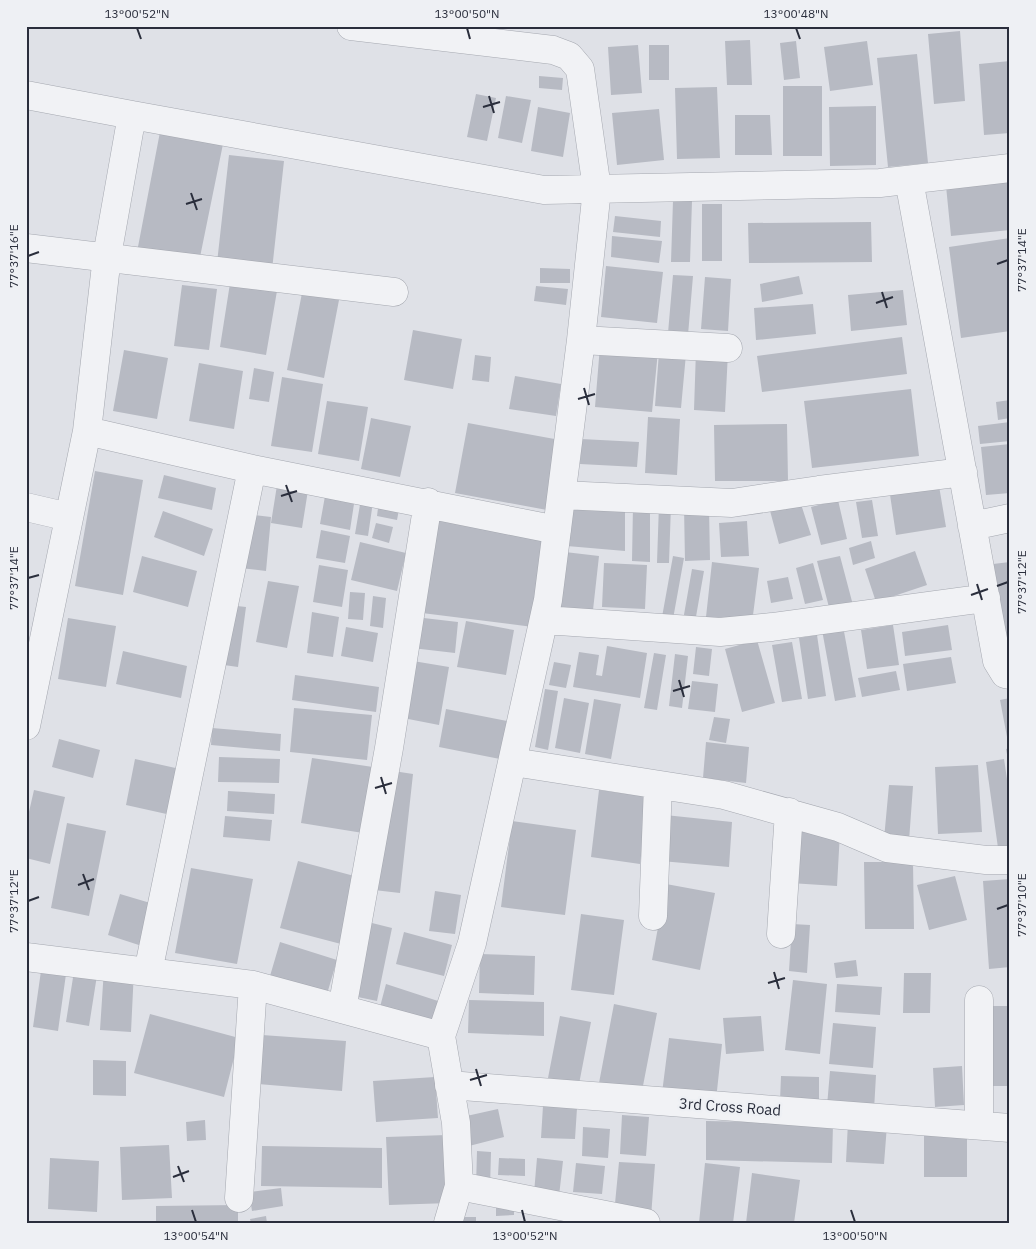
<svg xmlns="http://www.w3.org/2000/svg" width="1036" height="1249" font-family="'IBM Plex Sans',sans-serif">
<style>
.building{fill:#b7bac3}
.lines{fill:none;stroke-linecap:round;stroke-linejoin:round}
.street-casing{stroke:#a5a8b0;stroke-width:29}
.street{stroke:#f1f2f5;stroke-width:28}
.ticks{fill:none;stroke:#2a2e3c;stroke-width:2}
.labels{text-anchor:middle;stroke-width:5;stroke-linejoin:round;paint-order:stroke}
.street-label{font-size:15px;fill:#2a2e3c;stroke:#eef0f4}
.neatline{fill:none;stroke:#2a2e3c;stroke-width:2}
.ticks-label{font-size:12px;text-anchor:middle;fill:#2a2e3c}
</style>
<rect width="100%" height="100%" fill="#dfe1e7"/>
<path class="building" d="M960,31L965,101L934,104L928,34Z
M750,40L752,85H727L725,41Z
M796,41L800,78L784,80L780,43Z
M867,41L873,85L830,91L824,47Z
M638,45L642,93L611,95L608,47Z
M649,45H669V80H649Z
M917,54L928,163L888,167L877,58Z
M1010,61V133L984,135L979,64Z
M539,76L563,78L562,90L539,88Z
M783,86H822V156H783Z
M717,87L720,158L677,159L675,88Z
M476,94L496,98L487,141L467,137Z
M506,96L531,100L522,143L498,138Z
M876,106V165L830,166L829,107Z
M538,107L570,113L563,157L531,151Z
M659,109L664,160L617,165L612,113Z
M735,115H770L772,155H735Z
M160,132L223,144L199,262L137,252Z
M229,155L284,161L272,270L217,263Z
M1010,179V230L951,236L946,186Z
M673,201H692L690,262H671Z
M702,204H722V261H702Z
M615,216L661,221L660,237L613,232Z
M871,222L872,262L749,263L748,223Z
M612,236L662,241L659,263L611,257Z
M1010,238V331L961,338L949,247Z
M606,266L663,272L657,323L601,317Z
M540,268L570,269V283H540Z
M673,275L693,276L688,335L668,333Z
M799,276L803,294L762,302L760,284Z
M231,277L278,285L266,355L220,347Z
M705,277L731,279L728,331L701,329Z
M182,285L217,289L209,350L174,346Z
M536,286L568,289L566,305L534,301Z
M903,290L907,325L851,331L848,295Z
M302,293L339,300L324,378L287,370Z
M813,304L816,334L756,340L754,308Z
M413,330L462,339L453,389L404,380Z
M902,337L907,374L762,392L757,356Z
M600,346L658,351L652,412L595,407Z
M124,350L168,358L157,419L113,411Z
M696,350L728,352L725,412L694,410Z
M659,352L686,354L681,408L655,406Z
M475,355L491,357L489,382L472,380Z
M199,363L243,371L234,429L189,421Z
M254,368L274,372L269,402L249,399Z
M515,376L561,384L556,416L509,409Z
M282,377L323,384L312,452L271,446Z
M911,389L919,456L812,468L804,401Z
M1010,400V418L998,420L996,402Z
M327,401L368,407L359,461L318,454Z
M648,417L680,419L677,475L645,473Z
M371,418L411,426L400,477L361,469Z
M1010,422V441L980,444L978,426Z
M468,423L560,440L547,510L455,493Z
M787,424L788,481H715L714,425Z
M581,439L639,442L637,467L580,464Z
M1010,444V493L986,495L981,447Z
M95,471L143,480L123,595L75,586Z
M164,475L216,488L212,510L158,498Z
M278,479L309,484L302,528L271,523Z
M938,480L946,527L896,535L889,488Z
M327,485L356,491L350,530L320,524Z
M362,493L374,495L368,536L355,534Z
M799,498L811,535L779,544L769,507Z
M379,500L400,504L397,520L377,516Z
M838,500L847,539L821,545L811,507Z
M872,500L878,536L862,538L856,502Z
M568,504L625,505V551L567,546Z
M659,504L671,505L669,563H657Z
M633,506H650V562L632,561Z
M684,506H709L710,560L685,561Z
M163,511L213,529L204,556L154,537Z
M246,514L271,517L266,571L240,568Z
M433,518L544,532L533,627L422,613Z
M747,521L749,556L721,557L719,523Z
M376,523L393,527L389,543L372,538Z
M321,530L350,536L345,563L316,558Z
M871,541L875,558L853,565L849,548Z
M360,542L406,553L397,591L351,580Z
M915,551L927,585L876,602L865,569Z
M565,552L599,556L593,610L559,607Z
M142,556L197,571L188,607L133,592Z
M673,556L684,558L673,619L662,617Z
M840,556L854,609L831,615L817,561Z
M712,562L759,568L752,623L706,617Z
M1010,562V638H1005L993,564Z
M604,563L647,565L645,609L602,607Z
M813,563L823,600L805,604L796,568Z
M319,565L348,570L342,607L313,602Z
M692,569L704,571L694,628L682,626Z
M788,577L793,599L771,603L767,581Z
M268,581L299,586L287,648L256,642Z
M350,592L365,593L363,620L348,619Z
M373,596L386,598L383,628L370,626Z
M228,605L246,607L238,667L217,664Z
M312,612L339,617L333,657L307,653Z
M415,617L458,622L455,653L412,648Z
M68,618L116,626L106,687L58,679Z
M466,621L514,630L506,675L457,667Z
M893,625L899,665L867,669L861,630Z
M948,625L952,650L905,656L902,632Z
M843,626L856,697L835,701L822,630Z
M346,627L378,633L373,662L341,656Z
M817,635L826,696L808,699L799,638Z
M757,640L775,703L742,712L725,649Z
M792,642L802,699L782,702L772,645Z
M607,646L647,653L640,698L573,687L579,652L599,655L596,675L602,676Z
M696,647L712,649L709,676L693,674Z
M123,651L187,666L181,698L116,684Z
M654,653L666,655L657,710L644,708Z
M675,654L688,656L682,708L669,706Z
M951,657L956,683L907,691L903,664Z
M407,660L449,667L439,725L398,717Z
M554,662L571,665L566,688L549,685Z
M896,671L900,690L862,697L858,678Z
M295,675L379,687L376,712L292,700Z
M692,681L718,684L715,712L688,709Z
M545,689L558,691L548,750L535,747Z
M564,698L589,703L580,753L555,748Z
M1010,698V736L1007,737L1000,700Z
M594,699L621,704L611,759L585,754Z
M294,708L372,715L367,760L290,752Z
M446,709L507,721L500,759L439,747Z
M714,717L730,719L726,743L709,740Z
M212,728L281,734L280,751L211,745Z
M59,739L100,750L93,778L52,767Z
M706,742L749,747L746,783L703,778Z
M1010,748V765H1009L1006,749Z
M219,757L280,759L279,783L218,782Z
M312,758L373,767L363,833L301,823Z
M135,759L180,769L171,815L126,805Z
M1004,759L1010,799V854L999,855L986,762Z
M978,765L982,832L938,834L935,767Z
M387,770L413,774L400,893L374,890Z
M889,785L913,786L909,841L884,839Z
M34,790L65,797L50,864L26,858V825Z
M599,790L648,797L640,864L591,857Z
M228,791L275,794L274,814L227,811Z
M665,815L732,822L729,867L661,861Z
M225,816L272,820L270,841L223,837Z
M512,821L576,830L565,915L501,907Z
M67,823L106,831L89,916L51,908Z
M794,829L840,832L837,886L790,883Z
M298,861L358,877L341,944L280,928Z
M864,862H913L914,929H865Z
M191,868L253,879L237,964L175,953Z
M955,876L967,920L929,930L917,885Z
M1010,879V967L989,969L983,881Z
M666,884L715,893L700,970L652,960Z
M435,891L461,895L455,934L429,931Z
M120,894L157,905L145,947L108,935Z
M581,914L624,920L614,995L571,990Z
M368,922L392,928L377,1001L353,996Z
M792,924L810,925L807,973L789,971Z
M404,932L452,945L444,976L396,964Z
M280,942L337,960L327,994L270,976Z
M480,954L535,956L534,995L479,993Z
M856,960L858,976L836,978L834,963Z
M42,964L67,967L58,1031L33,1027Z
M75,965L98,969L89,1026L66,1022Z
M104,969L134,970L131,1032L100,1030Z
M904,973H931L930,1013H903Z
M793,980L827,984L820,1054L785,1050Z
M386,984L438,1001L431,1023L380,1007Z
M837,984L882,987L880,1015L835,1012Z
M469,1000L544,1002V1036L468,1033Z
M614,1004L657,1013L642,1091L599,1083Z
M990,1006H1010V1086H988Z
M150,1014L239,1038L224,1097L134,1073Z
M560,1016L591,1022L579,1084L548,1078Z
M761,1016L764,1051L726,1054L723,1018Z
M833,1023L876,1027L873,1068L829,1064Z
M262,1035L346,1041L342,1091L258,1084Z
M669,1038L722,1044L716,1100L662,1093Z
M93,1060L126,1061V1096L93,1095Z
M962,1066L964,1105L935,1107L933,1068Z
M830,1071L876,1075L874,1110L827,1106Z
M781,1076L819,1077V1102L780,1101Z
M435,1077L438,1118L376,1122L373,1081Z
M543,1106L577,1108L575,1139L541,1138Z
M498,1109L504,1137L469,1146L462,1117Z
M622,1115L649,1117L646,1156L620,1154Z
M205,1120L206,1140L187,1141L186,1122Z
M706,1121L833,1124L832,1163L706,1160Z
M848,1122L887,1125L884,1164L846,1162Z
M583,1127L610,1129L608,1158L582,1156Z
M924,1129L967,1130V1177H924Z
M447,1135L450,1203L389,1205L386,1137Z
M169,1145L172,1198L122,1200L120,1147Z
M262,1146L382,1148V1188L261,1186Z
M477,1151L491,1152L490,1188L476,1187Z
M50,1158L99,1161L97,1212L48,1209Z
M499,1158L525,1159V1176L498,1175Z
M537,1158L563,1161L559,1196L534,1193Z
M619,1162L655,1164L651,1217L614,1214Z
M576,1163L605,1166L602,1194L573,1192Z
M705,1163L740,1167L733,1223H699Z
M752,1173L800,1180L794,1223H746Z
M281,1188L283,1206L252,1211L249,1192Z
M238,1205V1223H156V1206Z
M496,1206H514V1215L496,1216Z
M266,1216L267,1223H251L250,1219Z
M462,1217H476V1223H462Z"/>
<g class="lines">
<defs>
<path id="street" d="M351,26L553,50L569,56L580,69L597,189L581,340L548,600L472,943L441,1036
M26,95L132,115
M909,180L997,661L1005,674L1010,675
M26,248L394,292
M581,340L728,348
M87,431L252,469
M562,495L732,503L819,490L963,472
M26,507L69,517
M972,526L1010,518
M544,620L720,632L772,627L986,598
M26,726L87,431L107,256L132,115L544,190L880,183L1010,168
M513,762L724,795L838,827L887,848L986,860H1010
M653,916L658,785
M781,934L789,812
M26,957L253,985L441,1036L456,1123L459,1186L448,1223
M148,972L252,469L557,530
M979,1000V1125
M342,1009L389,748L428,502
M449,1085L1010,1128
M459,1186L646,1223
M239,1198L253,985"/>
</defs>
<use href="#street" class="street-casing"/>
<use href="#street" class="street"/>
</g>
<path class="ticks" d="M137,28L141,39M467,28L470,39M796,28L800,39M489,96L494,113M483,107L500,102M191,193L197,210M186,204L202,199M28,256L39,252M997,264L1008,260M882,292L887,308M876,303L893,297M584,388L589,405M578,399L595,394M286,485L292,502M281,496L297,491M28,578L39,575M977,584L982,600M997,586L1008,582M971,595L988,589M679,680L684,697M673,691L690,686M381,777L386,794M375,788L392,783M83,874L89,890M78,885L94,879M28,901L39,897M997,909L1008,905M774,972L779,989M768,983L785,978M476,1069L481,1086M470,1080L487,1075M178,1166L184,1182M173,1177L189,1171M192,1210L196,1222M522,1210L525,1222M851,1210L855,1222"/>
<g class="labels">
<g class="street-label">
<text transform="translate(730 1107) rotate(4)" y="5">3rd Cross Road</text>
</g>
</g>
<rect width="1036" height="1249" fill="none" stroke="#eef0f4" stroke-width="55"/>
<rect x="28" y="28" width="980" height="1194" class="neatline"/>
<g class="ticks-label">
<text x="137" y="18">13°00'52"N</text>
<text x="467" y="18">13°00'50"N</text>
<text x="796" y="18">13°00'48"N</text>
<text transform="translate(14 256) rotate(-90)" y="4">77°37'16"E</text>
<text transform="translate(1022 260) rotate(-90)" y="4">77°37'14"E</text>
<text transform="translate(14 578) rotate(-90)" y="4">77°37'14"E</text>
<text transform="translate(1022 582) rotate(-90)" y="4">77°37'12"E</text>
<text transform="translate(14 901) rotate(-90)" y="4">77°37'12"E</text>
<text transform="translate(1022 905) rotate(-90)" y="4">77°37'10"E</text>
<text x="196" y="1240">13°00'54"N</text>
<text x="525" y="1240">13°00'52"N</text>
<text x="855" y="1240">13°00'50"N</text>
</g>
</svg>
